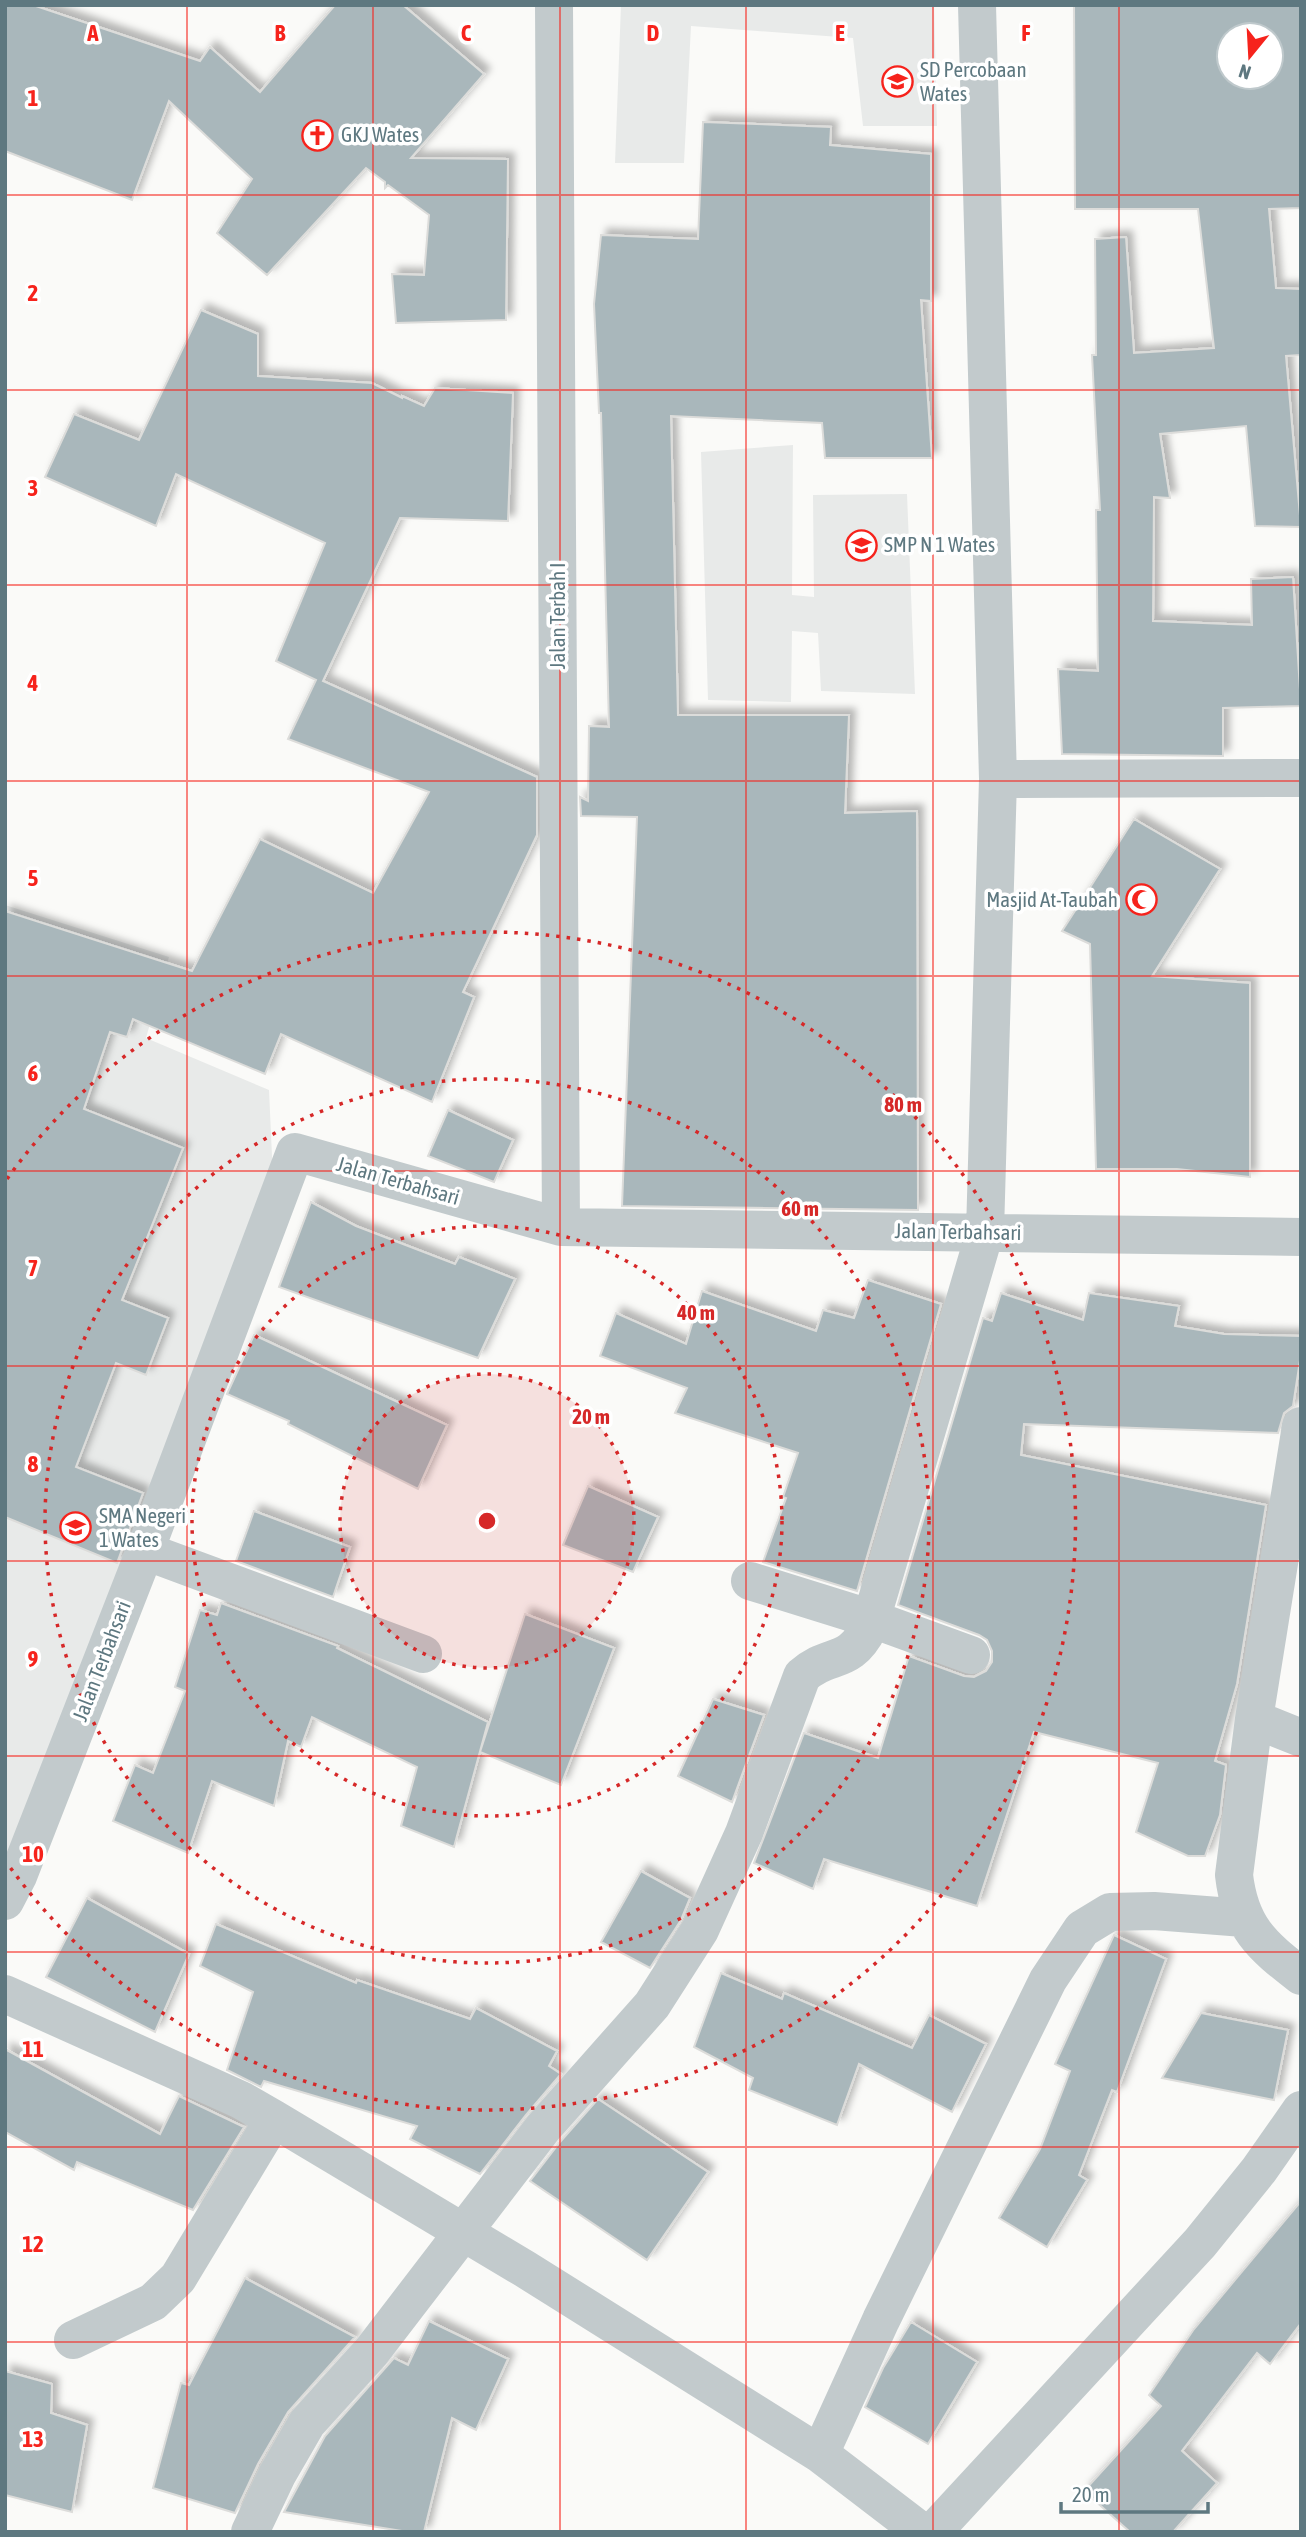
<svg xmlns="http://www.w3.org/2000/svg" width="1306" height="2537" font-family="'Asap Condensed',sans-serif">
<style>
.built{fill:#e8eae9}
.building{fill:#a9b7bb;stroke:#dcdcda;stroke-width:2;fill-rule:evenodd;filter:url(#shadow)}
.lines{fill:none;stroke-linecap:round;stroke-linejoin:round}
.minor{stroke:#c2cacc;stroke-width:38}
.grid{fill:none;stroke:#f6231c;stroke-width:2;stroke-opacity:0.55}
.ring{fill:none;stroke:#d62828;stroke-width:3.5;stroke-dasharray:3.5 7}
.labels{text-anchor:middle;stroke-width:7;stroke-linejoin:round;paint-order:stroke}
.poi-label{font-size:21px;fill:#5e7880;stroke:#fff;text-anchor:start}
.street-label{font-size:21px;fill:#5e7880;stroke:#fff}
.grid-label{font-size:23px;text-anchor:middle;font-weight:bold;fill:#f6231c;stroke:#fff;stroke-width:7;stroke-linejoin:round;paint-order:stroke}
.centre{fill:#d62828;stroke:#fff;stroke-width:3.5}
.ring-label{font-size:21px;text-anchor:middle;font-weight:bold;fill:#d62828;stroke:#fff;stroke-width:7;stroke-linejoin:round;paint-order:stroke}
</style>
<defs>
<filter id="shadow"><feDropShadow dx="6" dy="-6" stdDeviation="3.5" flood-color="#0004"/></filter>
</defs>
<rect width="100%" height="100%" fill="#fafaf8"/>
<path class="built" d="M621,5H934L937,126H863L853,38L691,26L684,163H615Z
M793,445L792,595L814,597L813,495L907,494L915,694L821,691L818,633L792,631L791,702L708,700L701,452Z
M5,905L169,957L146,1038L269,1090L274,1200L17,1861L5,1855Z"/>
<path class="building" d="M5,5H33L200,61L210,47L260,92L335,5H403L484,74L411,158L508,159L506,320L396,323L392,274L424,275L429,215L388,185L385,188V182L366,168L267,275L217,233L252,179L169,101L132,200L5,151Z
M1074,5H1301V208L1269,209L1276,288L1301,289V355L1286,356L1301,527L1255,526L1246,426L1160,434L1170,498L1154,497L1153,621L1252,625L1251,579L1293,577L1301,706L1223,708V756L1062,754L1058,669L1098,671L1096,510H1100L1092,355H1096L1095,239L1126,237L1134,353L1214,348L1198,209H1075ZM1229,35H1271V77H1229Z
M703,122L831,127L830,145L931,154V301L921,300L932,458H825L822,423L671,416L678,715H849L845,813L917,811L918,1210L622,1206L637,817L581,816L580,797L588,801L589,726L609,727L601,413H599L594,304L601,235L698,239Z
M201,310L258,334V376L372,383L402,398V396L424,406L435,388L513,393L508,521L400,518L323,681L537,777V835L463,992L474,997L432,1102L281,1034L265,1074L133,1019L127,1037L110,1032L84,1109L183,1148L122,1300L168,1318L146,1375L116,1363L76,1467L143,1493L117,1563L5,1517V911L192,971L260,839L373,893L429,792L288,739L316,680L276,661L325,543L176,474L156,526L45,477L74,414L139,440Z
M1134,819L1220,869L1152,976L1250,983V1177L1177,1169H1096L1090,944L1062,931Z
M448,1110L513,1140L494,1182L428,1156Z
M311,1202L356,1226L455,1264L459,1257L515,1279L478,1358L279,1287Z
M868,1280L941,1304L857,1591L763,1562L786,1498L783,1497L798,1453L675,1413L687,1388L600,1356L616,1313L686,1344L702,1291L816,1331L823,1310L854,1318Z
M1001,1293L1083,1320L1089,1293L1179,1306L1175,1326L1224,1334L1301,1336V1354L1293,1406L1284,1413L1278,1433L1024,1424L1021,1455L1266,1505L1237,1684L1215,1761L1226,1765L1220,1815L1205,1856H1188L1136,1832L1158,1763L1034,1732L977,1906L824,1859L813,1889L754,1863L804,1733L878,1758L909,1656L964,1676L974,1677L986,1671L992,1662V1651L987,1640L979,1635L898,1605L983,1318L992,1321Z
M254,1335L447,1425L418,1489L288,1424L289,1421L227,1394Z
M588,1486L658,1517L633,1572L563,1545Z
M254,1511L350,1547L333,1597L236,1561Z
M221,1603L338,1646L337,1648L488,1722L454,1847L401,1826L417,1767L312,1717L301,1747L288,1741L274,1806L212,1781L188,1853L113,1821L135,1765L153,1773L185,1691L175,1687L200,1610L217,1615Z
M525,1614L614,1648L561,1785L480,1752Z
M713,1699L764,1715L732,1802L678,1776Z
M641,1871L690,1898L681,1920L650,1968L601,1942Z
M87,1898L189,1954L155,2032L46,1977Z
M216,1924L356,1983L357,1980L470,2019L476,2008L557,2051L549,2066L561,2074L526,2115L480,2174L410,2139L417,2126L264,2081L261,2087L227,2070L253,1992L200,1966Z
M1114,1935L1166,1959L1117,2092L1112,2090L1079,2175L1087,2180L1047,2247L999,2218L1040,2149L1070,2071L1055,2064Z
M721,1973L782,1999L784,1993L912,2048L929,2015L986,2044L952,2112L859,2064L837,2125L749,2090L753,2078L694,2047Z
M1201,2013L1288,2030L1274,2100L1162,2078Z
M5,2049L160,2134L179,2096L244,2127L193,2210L77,2162L74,2170L5,2132Z
M598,2099L708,2172L647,2260L530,2181L560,2142Z
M1301,2201V2323L1270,2364L1257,2353L1182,2451L1217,2483L1173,2532H1130L1084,2491L1161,2406L1149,2395L1194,2329Z
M245,2278L355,2337L288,2412L258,2464L235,2513L153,2488L181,2383L189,2385Z
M429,2321L508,2359L476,2430L452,2418L424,2532H408L284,2512L325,2436L394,2358L408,2365Z
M911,2322L977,2362L928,2444L865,2407L883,2368Z
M5,2371L52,2384L51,2413L87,2425L72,2512L5,2495Z"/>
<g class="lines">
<path class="minor" d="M554,5L561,1227
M998,779L1301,778
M1301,1426L1254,1719L1234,1875C1240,1927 1261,1945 1301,1976
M145,1551L423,1654
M750,1581L872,1619L971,1655
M1254,1719L1301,1738
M5,1901L18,1876L145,1551L295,1152L561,1227L1301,1237
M5,1994L241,2100L274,2119L525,2269L820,2454L922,2532
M73,2340L153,2302L178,2278L274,2119
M820,2454L881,2320L1048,1980L1082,1929L1110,1912L1154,1911L1244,1918
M250,2532L277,2475L307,2423L372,2351L543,2128L652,2005L700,1930L744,1833L802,1676C830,1651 849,1667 869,1627L985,1232L998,779L977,5
M933,2532L1200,2243L1259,2170L1301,2110"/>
</g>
<path class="grid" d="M187,5V2532M373,5V2532M560,5V2532M746,5V2532M933,5V2532M1119,5V2532M5,195H1301M5,390H1301M5,585H1301M5,781H1301M5,976H1301M5,1171H1301M5,1366H1301M5,1561H1301M5,1756H1301M5,1952H1301M5,2147H1301M5,2342H1301"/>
<circle cx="487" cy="1521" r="147" fill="#d62828" fill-opacity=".12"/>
<g class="ring">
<circle cx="487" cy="1521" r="147"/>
<circle cx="487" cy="1521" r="295"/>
<circle cx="487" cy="1521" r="442"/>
<path d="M7 1179A589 589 0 1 1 7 1863"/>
</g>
<defs>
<symbol id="school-ring" viewBox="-11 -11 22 22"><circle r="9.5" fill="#fff" stroke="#f6231c" stroke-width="1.5"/><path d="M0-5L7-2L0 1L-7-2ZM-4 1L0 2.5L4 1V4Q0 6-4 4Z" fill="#f6231c"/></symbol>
<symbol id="church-ring" viewBox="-11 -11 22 22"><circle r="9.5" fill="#fff" stroke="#f6231c" stroke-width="1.5"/><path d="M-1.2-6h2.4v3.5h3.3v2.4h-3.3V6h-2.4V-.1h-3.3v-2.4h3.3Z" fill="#f6231c"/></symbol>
<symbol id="mosque-ring" viewBox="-11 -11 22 22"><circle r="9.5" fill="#fff" stroke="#f6231c" stroke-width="1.5"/><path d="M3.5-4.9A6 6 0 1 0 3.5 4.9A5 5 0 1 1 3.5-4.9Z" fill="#f6231c"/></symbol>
</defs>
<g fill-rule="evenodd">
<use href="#school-ring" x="880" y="64" width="35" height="35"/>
<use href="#church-ring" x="300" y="118" width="35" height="35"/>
<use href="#school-ring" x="844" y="528" width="35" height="35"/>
<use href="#mosque-ring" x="1124" y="882" width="35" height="35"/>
<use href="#school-ring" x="58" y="1510" width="35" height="35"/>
</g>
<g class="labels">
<g class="poi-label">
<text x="920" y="77">SD Percobaan<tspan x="920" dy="24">Wates</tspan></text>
<text x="341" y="142">GKJ Wates</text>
<text x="884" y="552">SMP N 1 Wates</text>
<text x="1118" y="907" text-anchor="end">Masjid At-Taubah</text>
<text x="99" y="1523">SMA Negeri<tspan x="99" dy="24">1 Wates</tspan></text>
</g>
<g class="street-label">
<text transform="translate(558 616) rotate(-90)" y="7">Jalan Terbah I</text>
<text transform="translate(398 1181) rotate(16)" y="7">Jalan Terbahsari</text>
<text transform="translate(958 1232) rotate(1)" y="7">Jalan Terbahsari</text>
<text transform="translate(102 1661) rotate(-69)" y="7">Jalan Terbahsari</text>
</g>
</g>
<g class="grid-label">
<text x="93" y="41">A</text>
<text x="280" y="41">B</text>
<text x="466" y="41">C</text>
<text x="653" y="41">D</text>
<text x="840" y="41">E</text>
<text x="1026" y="41">F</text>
<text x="33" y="106">1</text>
<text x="33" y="301">2</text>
<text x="33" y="496">3</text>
<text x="33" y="691">4</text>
<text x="33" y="886">5</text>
<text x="33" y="1081">6</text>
<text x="33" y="1276">7</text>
<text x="33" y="1472">8</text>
<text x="33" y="1667">9</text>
<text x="33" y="1862">10</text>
<text x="33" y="2057">11</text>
<text x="33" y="2252">12</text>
<text x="33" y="2447">13</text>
</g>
<circle cx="487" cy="1521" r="10" class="centre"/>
<g class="ring-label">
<text x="903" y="1112">80 m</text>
<text x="800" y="1216">60 m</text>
<text x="696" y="1320">40 m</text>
<text x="591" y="1424">20 m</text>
</g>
<rect width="1306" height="2537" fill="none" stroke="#5e7880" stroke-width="14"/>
<g transform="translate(1250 56) rotate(198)"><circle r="33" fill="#ffffff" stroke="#bfc9cc" stroke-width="2"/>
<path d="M0-5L12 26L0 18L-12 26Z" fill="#f6231c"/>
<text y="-10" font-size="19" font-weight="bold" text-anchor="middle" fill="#5e7880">N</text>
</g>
<path d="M1061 2502v10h147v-10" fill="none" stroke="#5e7880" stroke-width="3.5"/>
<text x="1072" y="2502" font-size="21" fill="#5e7880" stroke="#ffffff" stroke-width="5" paint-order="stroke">20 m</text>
</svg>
